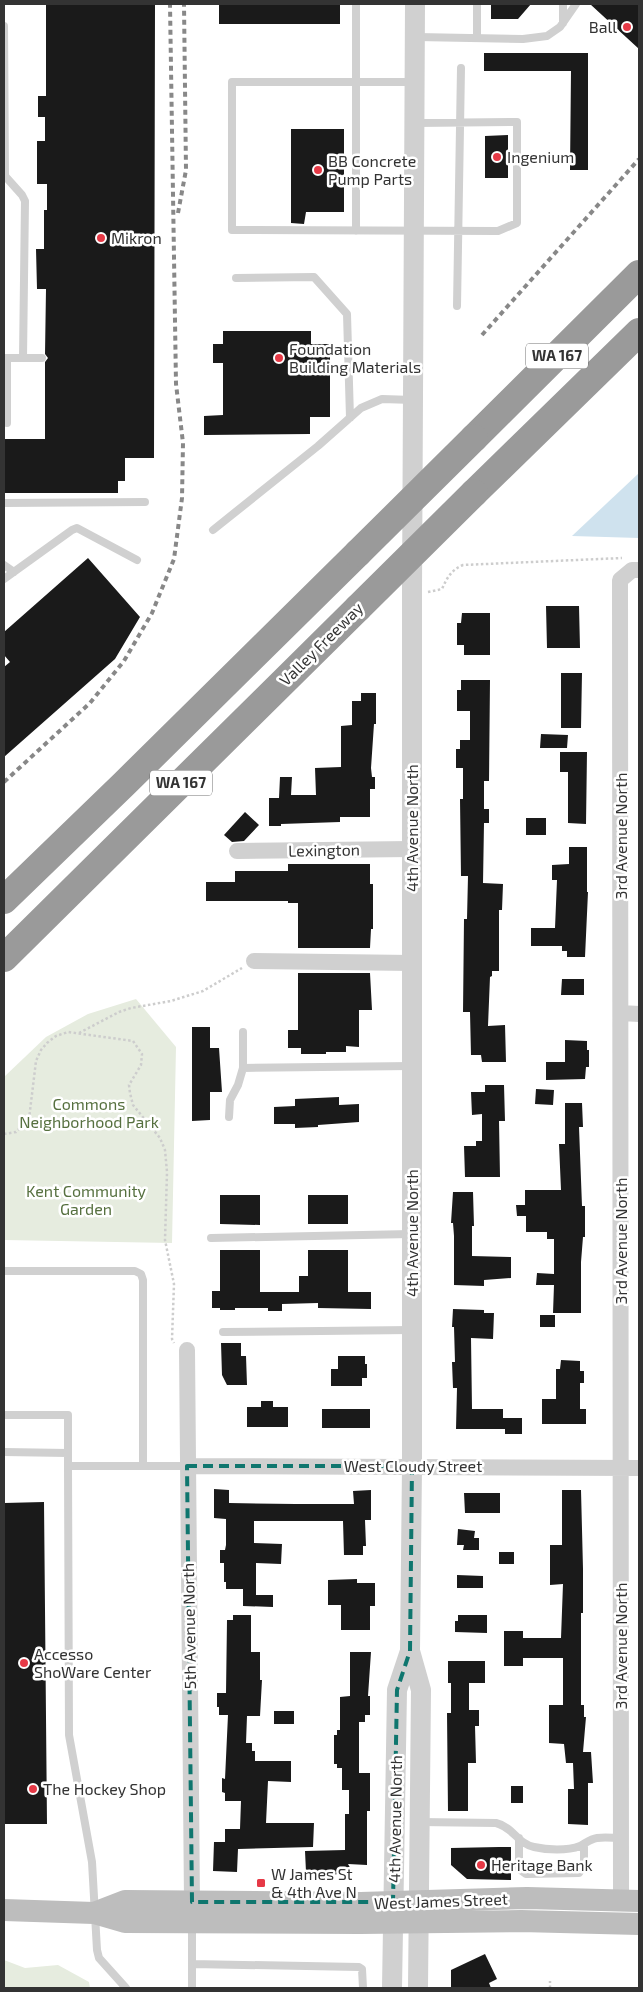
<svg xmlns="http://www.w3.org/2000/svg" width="643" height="1992" font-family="'Exo 2',sans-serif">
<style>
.green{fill:#e6ecdf}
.water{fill:#cfe2ee}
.building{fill:#1a1a1a}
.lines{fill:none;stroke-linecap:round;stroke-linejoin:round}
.path{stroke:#cdcdcd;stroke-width:2.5;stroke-dasharray:2.5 2.5;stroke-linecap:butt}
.service{stroke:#d0d0d0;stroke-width:8}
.minor{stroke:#d0d0d0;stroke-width:16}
.tertiary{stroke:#d0d0d0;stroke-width:20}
.secondary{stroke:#bdbdbd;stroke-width:22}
.motorway{stroke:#9a9a9a;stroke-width:28}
.rail{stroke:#888;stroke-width:4;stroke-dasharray:5 4;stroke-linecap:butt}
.motorway-bridge{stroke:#9a9a9a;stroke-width:28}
.marked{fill:none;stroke:#0f766e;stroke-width:4;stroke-dasharray:10 6;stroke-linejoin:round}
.poi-dot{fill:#e63946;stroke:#fff;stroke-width:2}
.labels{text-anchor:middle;stroke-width:5;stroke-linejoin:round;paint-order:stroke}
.shield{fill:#fff;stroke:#707070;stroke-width:1}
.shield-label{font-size:15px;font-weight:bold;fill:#333}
.poi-label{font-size:16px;fill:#333;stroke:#fff;text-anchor:start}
.street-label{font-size:16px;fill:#333;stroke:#fff}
.park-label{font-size:16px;fill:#56703f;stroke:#fff}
</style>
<rect width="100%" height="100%" fill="#fff"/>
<path class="green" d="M136,999L176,1047L172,1243L4,1240V1077L46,1037L88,1014Z
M4,1960L25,1968L58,1965L89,1982L90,1988H4Z"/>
<path class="water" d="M639,473V538L572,536Z"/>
<path class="building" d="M46,4H155L154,458H125V481H118V493H4V439H45V362L48,358L45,354L46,289H37L36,249H44V210H47V184H37V141H45V117H38V96H46Z
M219,4H340V24H219Z
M491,4H531L518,19H491Z
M590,4H639V49Z
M484,53H588V170H570L571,71H484Z
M291,129H344V212H306L304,224L291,223Z
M508,135V178H485V136Z
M223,331H311V344H330V417H310V434L204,435V416L223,415V363H213V344H223Z
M88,558L140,617L115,659L4,757V667L10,662L4,655V632Z
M546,606H579L580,648H547Z
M462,613H490V655H464V645H457V623H461Z
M561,673H582L581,728H561Z
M461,680H490L489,781H484V809H489V823H484L483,883L503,884L502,910H499V971H492V976L490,977L488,1026L505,1025L506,1062H482L481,1055H471L470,1012H463L464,919H467L468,876H461L460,799H463V768H456V749H460V740H470V711H457V690H461Z
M361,693H376V724H374L371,768L372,777H375V789H370V817H340V822L281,824V826H269V798H279L280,777H292L291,795H316L315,768L341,767V726L352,725V701H361Z
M541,734L568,735L567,748H540Z
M560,752H587L586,824L568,823V772H560Z
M245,812L259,825L244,841L232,842L224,835Z
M526,818H546V835H526Z
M569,847H587V892H588L585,957H567V951H562V946H531V928H555L557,880H552V865L569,864Z
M288,864H370V884H373V929H371L370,948H298V903H288V901H206V882H235V871H288Z
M298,973H370L372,1010H359V1047L346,1046V1052H326V1054H301V1048H288V1030H298Z
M562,979H584V995H561Z
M192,1027H210V1048H219L222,1092H210V1120L192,1121Z
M565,1040L587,1041V1050H589V1067H586L585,1079L546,1080V1062H565Z
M485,1085H504L505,1121H499L500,1177H465L464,1146H476V1141H482V1114L472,1115L471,1092H485Z
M536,1089L554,1090L553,1105L535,1104Z
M339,1097V1105L359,1104V1122L318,1125V1127L295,1128V1124H274V1107L295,1106V1099Z
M565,1103H582L583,1127H579L582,1206H585V1237H583L581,1262V1313H553L554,1285H536L537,1273L554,1274V1239H547V1232H526V1216H517L516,1205H525V1190H561L559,1144H565Z
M453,1192H473L474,1226H472V1256L511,1257V1278L484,1280V1286L454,1285V1236L453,1223H451Z
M220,1195H260V1225L220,1224Z
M308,1195H348V1224H308Z
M220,1250H260V1292H299V1276H308V1250H348V1292H371V1309L318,1308V1303L282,1304V1311H268V1308H235V1310H220V1308H212V1291H220Z
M453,1309L484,1310V1313H494L493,1339L471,1338L472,1409H503V1418H522V1434H505V1429H456L457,1388H453L452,1362H455L454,1327H452Z
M540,1315H555V1327H540Z
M221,1343H241V1356H246L247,1385H227L222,1375Z
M338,1356H365V1364H367V1378H362V1386H331V1369H338Z
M561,1360L580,1361V1371H584V1383H580V1409H586V1424H542V1399H556V1369H560Z
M261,1401H273V1407H288V1427H247V1407H261Z
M322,1409H370V1428H322Z
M214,1489L229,1490V1503L295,1504H354L353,1491L371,1490V1520H365L366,1546H363V1555H344L343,1521H254V1543L282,1544L281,1564L256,1563V1595H273V1607L243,1606V1589H226V1582H224V1563H220V1550H225L226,1545V1519L214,1518Z
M562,1490H581L583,1569V1613H581V1705H584V1717H586L583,1752H591L593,1783H588V1825L568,1824V1789H574L573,1763H566L564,1744L549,1743V1705H563V1658H523V1666H504V1631H523V1638H561L563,1584L550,1585V1545H562Z
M464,1493H500V1513H465Z
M44,1502L47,1824H4V1503Z
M458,1529L475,1531L474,1538H479V1550H463L464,1545H457Z
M499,1552H514V1564H499Z
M457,1575L483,1576V1588H457Z
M357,1579V1583H375V1606H370V1630H341V1605H328V1580Z
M233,1615H251V1652H260V1680H262L260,1716H247L246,1743H252V1751H255V1761H291V1782L268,1781L266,1823H314L313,1847L238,1849L237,1872L213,1871L214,1842H225V1829H240L241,1801H225V1793L222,1792V1778L225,1779L228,1715H219V1707H217V1693H226L227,1620H233Z
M458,1615H487V1633L455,1632V1621H458Z
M350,1652H371L368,1696H370V1715H365V1722H359V1773H370V1811H367V1865L348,1864L353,1873L326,1875V1872H306L305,1851L345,1850V1814H349V1790H342V1768H337V1764H334V1735H337V1730H340V1697L350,1696Z
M448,1661H485V1683H469V1710H479V1726H475L476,1763H468V1811H448L447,1713H451V1683H448Z
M274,1711H294V1724H274Z
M511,1786H523V1803H511Z
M499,1847H511V1880L467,1879L451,1865V1848Z
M485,1954L497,1979L489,1983L491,1988H451V1970Z"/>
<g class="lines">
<path class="path" d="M428,592L442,589C447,578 451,570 463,565L622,558
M79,1033L119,1012L131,1008L171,1001L203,991L242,968
M4,1134L16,1132L29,1119L36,1061L41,1050L47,1043L56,1036L68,1032L133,1041L142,1054L141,1065L129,1085L130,1093L133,1105L160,1138L165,1150L167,1172L165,1240L174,1284L172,1339L174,1343
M550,1988V1981"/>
<path class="service" d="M563,23V4
M4,26L5,176
M417,37L523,39L547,36L560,27L576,4
M477,38V4
M414,82H232V230L498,231L517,223V122L416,123
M4,177L5,176L22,195L25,201L23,358
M356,231V4
M236,278L314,277L347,314L350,418
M457,306L461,68
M4,358H42
M7,358V423
M4,503L145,502
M213,530L318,446L361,408L382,399L413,400
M4,565L14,572
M4,579L72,530L77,528L137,560
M243,1032V1068L412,1066
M229,1117L230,1100L238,1085L243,1068
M211,1238L411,1234
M4,1271H135L141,1274L143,1280V1466
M223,1332L411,1330
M4,1415H68V1466H187
M4,1452L68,1453
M68,1466L69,1735L92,1862L97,1950L99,1958L126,1988
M420,1822L496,1823C513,1827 518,1844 534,1847C547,1850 567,1851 580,1846C586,1843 590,1839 597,1838C605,1837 613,1838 621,1838
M519,1838V1869L526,1874L579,1873L584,1864V1844
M192,1924V1988
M192,1964L359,1967L362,1969L363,1988"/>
<path class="minor" d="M237,851L412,849
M254,961L412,963
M621,1013L639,1014
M187,1350L192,1902
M187,1466L639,1468
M621,1901L620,580L632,570H639"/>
<path class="tertiary" d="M415,4L412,592V1466L410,1651L421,1690L418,1988
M392,1988L397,1690L410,1651"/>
<path class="secondary" d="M4,1910L94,1913L125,1922L360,1923L521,1921L639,1924
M94,1913L125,1901L361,1903L527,1898L639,1901"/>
<path class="motorway" d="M474,438L639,274
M474,493L639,332
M4,900L124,784L358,553
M4,958L358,608"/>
<path class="rail" d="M178,213L186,170L184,4
M482,335L639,159
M4,782L90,703L124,661L152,613L174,559L182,498L183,443L176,384L170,4"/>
<path class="motorway-bridge" d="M358,553L474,438
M358,608L474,493"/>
</g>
<path class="marked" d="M187,1466H412L410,1651L397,1690L393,1902H192Z"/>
<g class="poi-dot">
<circle cx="627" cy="27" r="5"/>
<circle cx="497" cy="157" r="5"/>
<circle cx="318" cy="170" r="5"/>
<circle cx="101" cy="238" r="5"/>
<circle cx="279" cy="358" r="5"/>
<circle cx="24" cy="1663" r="5"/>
<circle cx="33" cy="1789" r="5"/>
<circle cx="481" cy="1865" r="5"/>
<rect x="256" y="1878" width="10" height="10" rx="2.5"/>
</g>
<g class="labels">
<g class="shield">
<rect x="526" y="343.5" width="62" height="25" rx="4"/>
<rect x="150" y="770.5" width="62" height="25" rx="4"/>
</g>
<g class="shield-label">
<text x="557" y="361">WA 167</text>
<text x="181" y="788">WA 167</text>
</g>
<g class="poi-label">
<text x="617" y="33" text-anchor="end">Ball</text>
<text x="507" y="163">Ingenium</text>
<text x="328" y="167">BB Concrete<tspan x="328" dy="18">Pump Parts</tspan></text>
<text x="111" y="244">Mikron</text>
<text x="289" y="355">Foundation<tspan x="289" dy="18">Building Materials</tspan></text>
<text x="34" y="1660">Accesso<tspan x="34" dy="18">ShoWare Center</tspan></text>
<text x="43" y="1795">The Hockey Shop</text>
<text x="491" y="1871">Heritage Bank</text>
<text x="271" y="1880">W James St<tspan x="271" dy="18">&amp; 4th Ave N</tspan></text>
</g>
<g class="street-label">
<text transform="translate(321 644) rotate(-45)" y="6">Valley Freeway</text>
<text transform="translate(412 828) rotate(-90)" y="6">4th Avenue North</text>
<text transform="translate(621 836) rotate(-90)" y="6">3rd Avenue North</text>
<text transform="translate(324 850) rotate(-1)" y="6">Lexington</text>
<text transform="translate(412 1233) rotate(-90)" y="6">4th Avenue North</text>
<text transform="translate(621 1241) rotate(-90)" y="6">3rd Avenue North</text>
<text x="413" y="1472">West Cloudy Street</text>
<text transform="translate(189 1626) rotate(-91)" y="6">5th Avenue North</text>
<text transform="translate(621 1646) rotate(-90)" y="6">3rd Avenue North</text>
<text transform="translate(395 1819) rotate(-89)" y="6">4th Avenue North</text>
<text transform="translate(441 1901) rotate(-2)" y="6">West James Street</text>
</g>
<g class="park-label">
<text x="89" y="1110">Commons<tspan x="89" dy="18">Neighborhood Park</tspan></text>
<text x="86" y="1197">Kent Community<tspan x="86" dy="18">Garden</tspan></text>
</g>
</g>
<rect width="643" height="1992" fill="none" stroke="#333333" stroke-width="10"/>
</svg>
